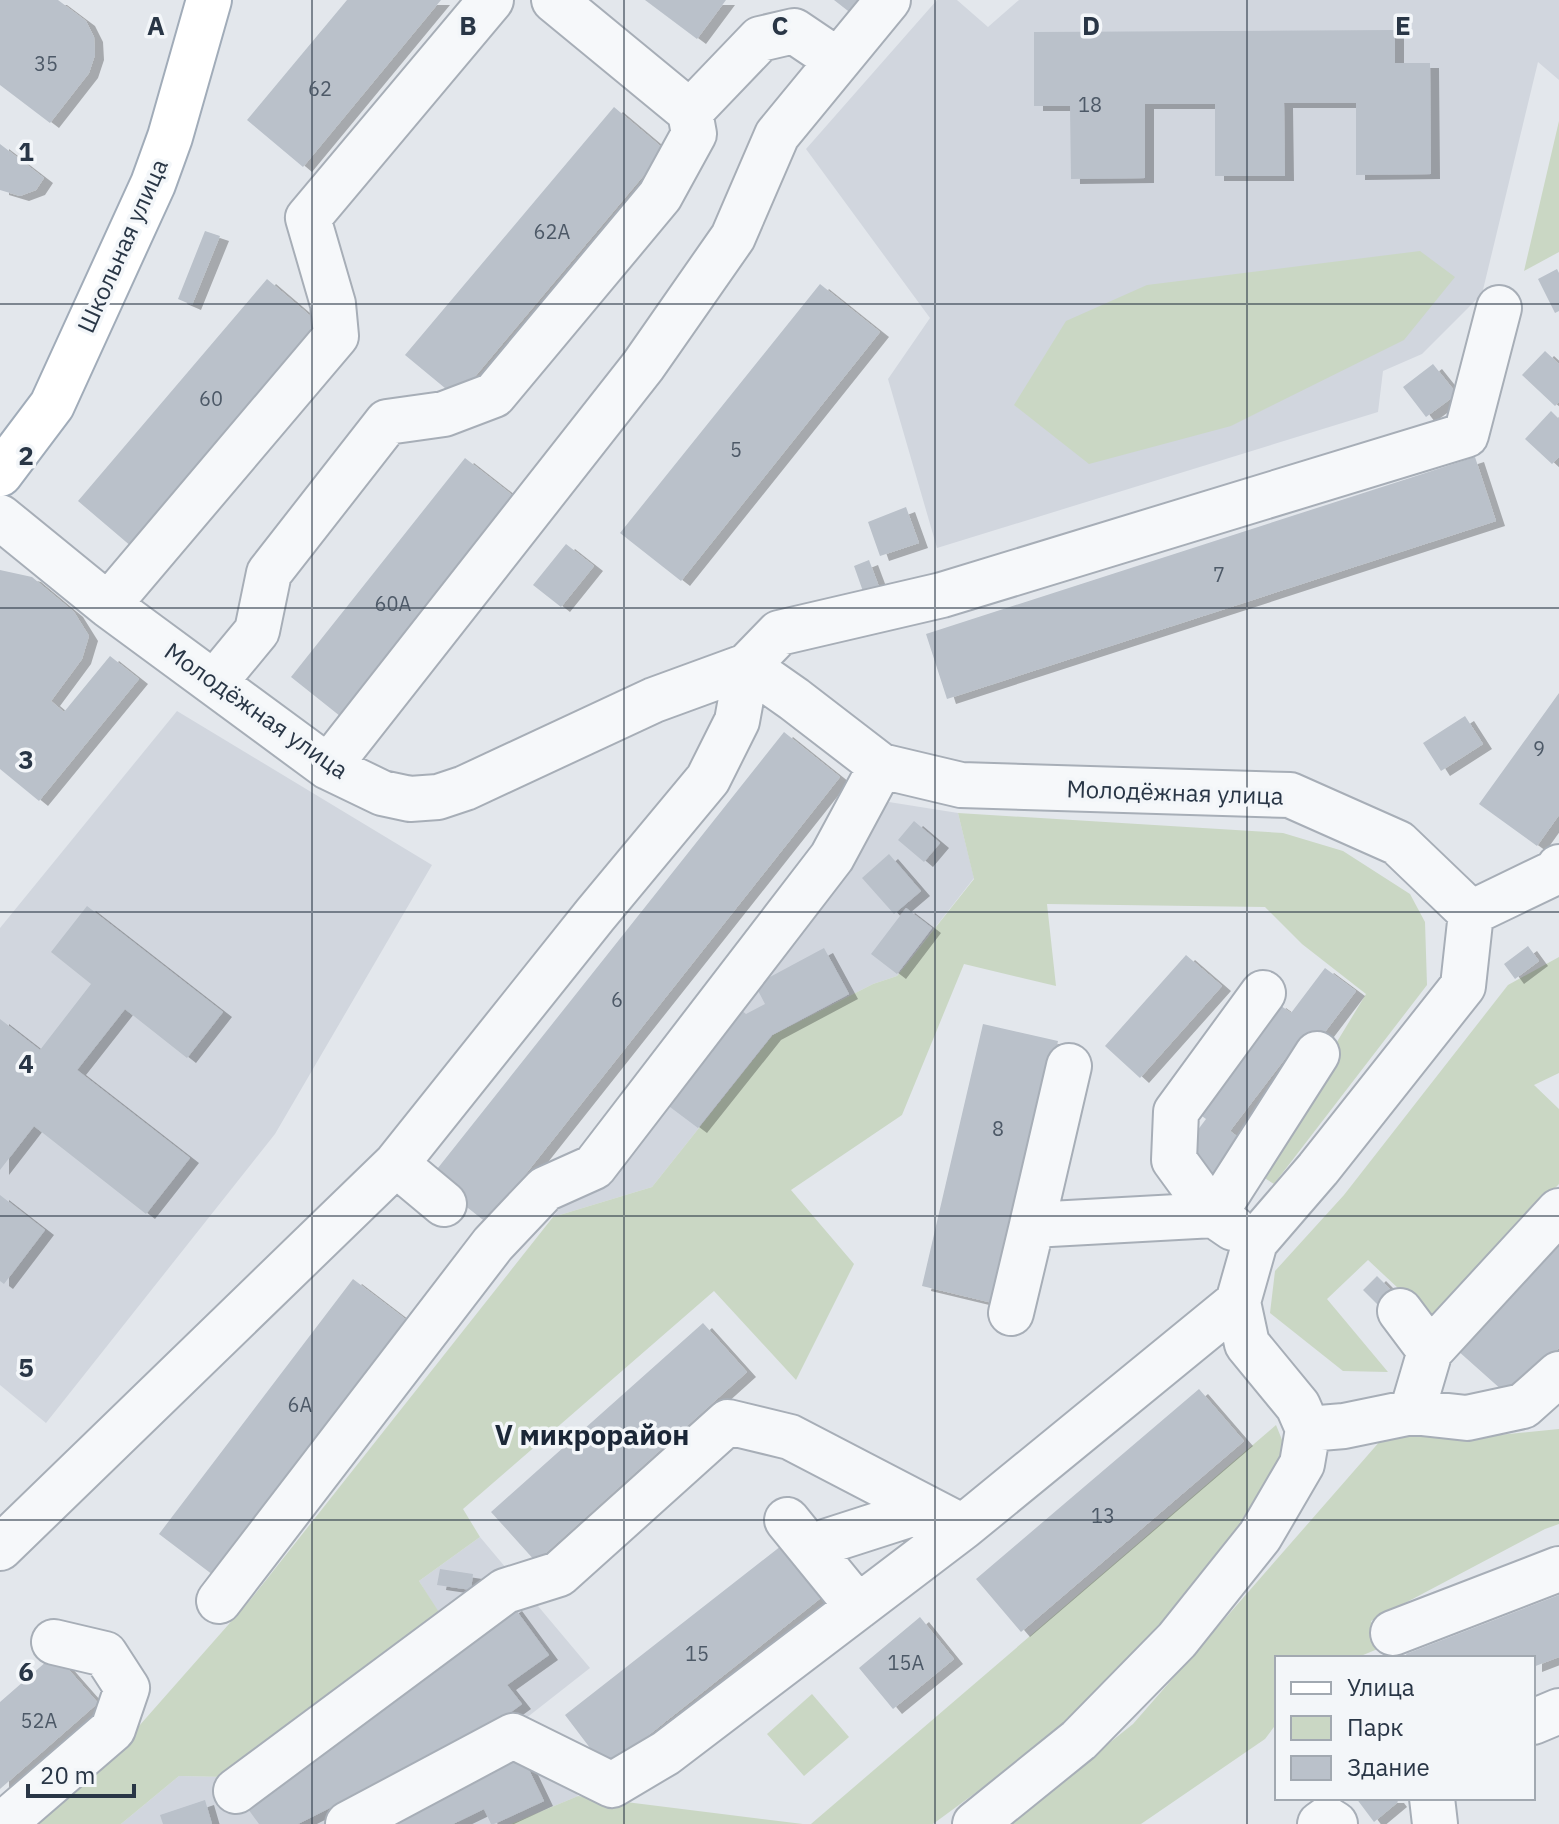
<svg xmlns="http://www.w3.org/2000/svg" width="1559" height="1824" font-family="'IBM Plex Sans',sans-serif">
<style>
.built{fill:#d1d6de}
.green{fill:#cad7c4}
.building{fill:#bac1ca;filter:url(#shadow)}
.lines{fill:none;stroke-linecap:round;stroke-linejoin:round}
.minor-casing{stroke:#a7aeb7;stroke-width:48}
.major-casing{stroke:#a1acb9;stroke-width:48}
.minor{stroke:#f6f8fa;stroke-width:44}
.major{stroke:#fff;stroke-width:44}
.grid{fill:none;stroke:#293646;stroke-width:2;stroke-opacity:0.55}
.labels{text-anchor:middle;stroke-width:7;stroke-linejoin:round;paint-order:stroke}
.number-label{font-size:20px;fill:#4d5967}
.street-label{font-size:24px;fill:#293646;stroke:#f3f6f9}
.quarter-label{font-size:28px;font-weight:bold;fill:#1b2737;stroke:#f3f6f9}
.grid-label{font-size:26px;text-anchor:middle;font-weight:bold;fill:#293646;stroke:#f3f6f9;stroke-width:7;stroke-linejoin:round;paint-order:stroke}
</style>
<defs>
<filter id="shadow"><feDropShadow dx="9" dy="5" stdDeviation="0" flood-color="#0004"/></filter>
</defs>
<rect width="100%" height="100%" fill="#e3e7ec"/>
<path class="built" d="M937,0H957L988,27L1019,0H1559V80L1538,62L1482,294L1422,354L1383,371L1378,412L937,548L888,379L930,318L806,149Z
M177,711L432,865L275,1134L46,1423L0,1385V928Z
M870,799L958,813L974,878L897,976L873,984L773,1035L652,1187L553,1217Z
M480,1537L590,1668L525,1719L578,1796L511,1824H121L179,1776L227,1777L443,1620L419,1581Z"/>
<path class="green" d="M1559,121V252L1524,271Z
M1420,251L1455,277L1404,340L1231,426L1089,464L1014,405L1066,321L1147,285Z
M958,813L1283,833L1343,851L1410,894L1425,922L1427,985L1274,1184L1263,1177L1284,1129L1366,994L1302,944L1265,907L1047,904L1056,986L964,964L902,1115L791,1190L854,1264L796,1380L714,1291L463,1509L480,1537L419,1581L444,1620L227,1777L179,1776L121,1824H31L124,1743L251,1599L553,1217L652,1187L773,1035L873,984L897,976L974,879Z
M1559,957V1073L1534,1085L1559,1109V1184L1431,1319L1368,1260L1327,1299L1388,1372L1343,1371L1270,1313L1275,1271L1344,1195L1508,985Z
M1407,1424L1469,1438L1559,1429V1524L1545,1529L1371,1621L1380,1648L1356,1658H1277V1723L1265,1739L1141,1824H1008L1133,1724L1381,1440Z
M1276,1425L1287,1452L1243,1527L1157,1632L1053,1736L933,1824H811Z
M812,1694L849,1737L804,1776L767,1734Z
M578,1796L803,1824H511Z"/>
<path class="building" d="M0,0H58L86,21L94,37L95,55L89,73L50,123L0,85Z
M347,0H441L303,167L247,120Z
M645,0H726L697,39Z
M834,0H862L852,14Z
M1395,30V63H1430L1431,174L1356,175V103H1284L1285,176H1215V104H1145V178L1071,179L1070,106H1034V32Z
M614,107L665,150L457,398L405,355Z
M0,144L44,178L36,190L20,196L0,190Z
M205,231L220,236L192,305L178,299Z
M1557,269L1559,273V311L1555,313L1538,279Z
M267,279L321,325L132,547L78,501Z
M820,284L880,332L681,581L620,533Z
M1545,351L1559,364V402L1555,406L1522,375Z
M1433,364L1457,394L1426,417L1403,387Z
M1551,411L1559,419V457L1552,464L1525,439Z
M1475,457L1496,521L947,699L926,634Z
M465,458L520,501L345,720L291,677Z
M906,507L919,543L880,556L868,522Z
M566,544L594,566L561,607L533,585Z
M869,560L881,592L865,597L854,566Z
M0,570L32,577L74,612L89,636L82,659L51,701L64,712L110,656L139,679L39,801L0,769Z
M1559,693V815L1537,846L1479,804Z
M1465,716L1483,744L1441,771L1423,743Z
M784,732L840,777L487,1223L430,1178Z
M914,821L940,843L924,862L898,840Z
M889,854L921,891L894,914L862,878Z
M87,906L223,1012L187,1058L125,1009L77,1070L190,1158L146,1214L34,1126L0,1170V1019L40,1050L91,984L51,952Z
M906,908L932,928L897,974L871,954Z
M1528,946L1539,961L1515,979L1504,964Z
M824,948L849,994L772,1035L698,1128L666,1104L741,1010L746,1014L765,1004L755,985Z
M1186,955L1222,986L1140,1078L1105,1046Z
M1325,968L1356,991L1309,1053L1297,1043L1230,1131L1243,1141L1216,1177L1182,1151L1206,1119L1195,1111L1277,1003L1291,1013Z
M983,1024L1058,1041L997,1304L922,1286Z
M0,1195L45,1230L4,1284L0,1281Z
M1559,1237V1348L1512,1399L1457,1350Z
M1377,1276L1395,1294L1381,1308L1363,1290Z
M353,1279L408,1321L213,1575L159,1534Z
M703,1323L747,1372L536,1562L491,1512Z
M1199,1389L1244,1441L1021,1632L976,1579Z
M781,1546L822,1597L606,1769L565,1715Z
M440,1569L473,1574L471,1590L437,1585Z
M1559,1595V1657L1533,1667V1658H1408L1406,1654Z
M513,1606L549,1655L507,1685L522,1704L492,1726L298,1824H259L243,1802Z
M920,1617L954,1659L893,1709L859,1668Z
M55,1654L98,1703L0,1789V1702Z
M521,1753L544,1801L494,1824H491L484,1809L453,1824H369Z
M1356,1798H1395L1398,1802L1374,1822Z
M205,1800L212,1824H163L160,1815Z"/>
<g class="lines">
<defs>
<path id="minor" d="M690,112L760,39L794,31L837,60
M0,517L108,605L328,767L382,793L410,799L438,797L465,788L654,700L747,666L794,699L881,766L961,785L1290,795L1398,843L1471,913
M108,605L336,336L333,304L308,218L491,0
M214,683L257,631L269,573L387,422L444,414L494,395L660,196L694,134L690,112L554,0
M328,767L643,366L733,237L777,135L888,0
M1471,913L1556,872L1559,867
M1263,993L1176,1112L1174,1160L1214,1215L1317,1054
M396,1164L444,1204
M1032,1225L1069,1066
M1400,1311L1430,1351L1412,1412
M1011,1313L1032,1225L1214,1215L1233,1228
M1430,1351L1559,1211
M1308,1429L1344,1426L1412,1412L1467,1418L1523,1406L1559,1374
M787,1520L858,1607
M809,1547L927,1509
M0,1548L396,1164L595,915L708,779L737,721L747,666L779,633L942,595L1466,435L1499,308
M219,1601L493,1244L545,1189L594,1167L832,857L881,766
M1393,1633L1559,1569
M1533,1722L1559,1711
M236,1791L505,1591L559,1574L728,1422L790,1437L963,1527L1238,1302
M1432,1798L1435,1824
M3,1824L113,1729L127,1688L105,1654L54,1642
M348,1824L513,1736L612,1785L666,1753L963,1527
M975,1824L1079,1740L1177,1640L1260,1536L1302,1464L1308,1429L1298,1406L1247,1344L1238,1302L1255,1242L1318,1169L1463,986L1471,913
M1320,1824L1327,1819L1335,1824"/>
<path id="major" d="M0,474L52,405L153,184L170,137L209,0"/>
</defs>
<use href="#minor" class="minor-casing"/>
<use href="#major" class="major-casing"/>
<use href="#minor" class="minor"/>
<use href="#major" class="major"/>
</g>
<path class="grid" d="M312,0V1824M624,0V1824M935,0V1824M1247,0V1824M0,304H1559M0,608H1559M0,912H1559M0,1216H1559M0,1520H1559"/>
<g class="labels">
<g class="number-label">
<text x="46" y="71">35</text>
<text x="320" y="96">62</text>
<text x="1090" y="112">18</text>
<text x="552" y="239">62А</text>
<text x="211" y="406">60</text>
<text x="736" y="457">5</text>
<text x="1219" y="582">7</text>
<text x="393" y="611">60А</text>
<text x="1539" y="756">9</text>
<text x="617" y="1007">6</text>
<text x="998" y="1136">8</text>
<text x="300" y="1412">6А</text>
<text x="1103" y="1523">13</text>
<text x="697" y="1661">15</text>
<text x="906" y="1670">15А</text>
<text x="39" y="1728">52А</text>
</g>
<g class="street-label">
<text transform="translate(123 246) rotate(-66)" y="8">Школьная улица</text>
<text transform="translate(256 711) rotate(35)" y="8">Молодёжная улица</text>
<text transform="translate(1175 793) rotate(2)" y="8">Молодёжная улица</text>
</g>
<g class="quarter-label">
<text x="592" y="1445">V микрорайон</text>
</g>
</g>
<g class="grid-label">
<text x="156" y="35">A</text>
<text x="468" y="35">B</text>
<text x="780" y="35">C</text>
<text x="1091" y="35">D</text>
<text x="1403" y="35">E</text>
<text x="26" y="161">1</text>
<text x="26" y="465">2</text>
<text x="26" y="769">3</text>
<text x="26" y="1073">4</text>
<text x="26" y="1377">5</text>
<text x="26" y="1681">6</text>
</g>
<rect x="1275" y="1656" width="260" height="144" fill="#f3f6f9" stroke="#a2a9b1" stroke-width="2"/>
<rect x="1291" y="1682" width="40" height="12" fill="#ffffff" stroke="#a2a9b1" stroke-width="2"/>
<text x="1347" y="1696" font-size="24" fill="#293646">Улица</text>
<rect x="1291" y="1716" width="40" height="24" fill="#cad7c4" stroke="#a2a9b1" stroke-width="2"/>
<text x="1347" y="1736" font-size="24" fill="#293646">Парк</text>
<rect x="1291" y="1756" width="40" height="24" fill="#bac1ca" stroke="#a2a9b1" stroke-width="2"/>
<text x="1347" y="1776" font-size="24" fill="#293646">Здание</text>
<path d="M28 1784v12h106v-12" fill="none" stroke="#293646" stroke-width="4"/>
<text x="40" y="1784" font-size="24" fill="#293646" stroke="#f3f6f9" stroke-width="6" paint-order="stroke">20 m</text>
</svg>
